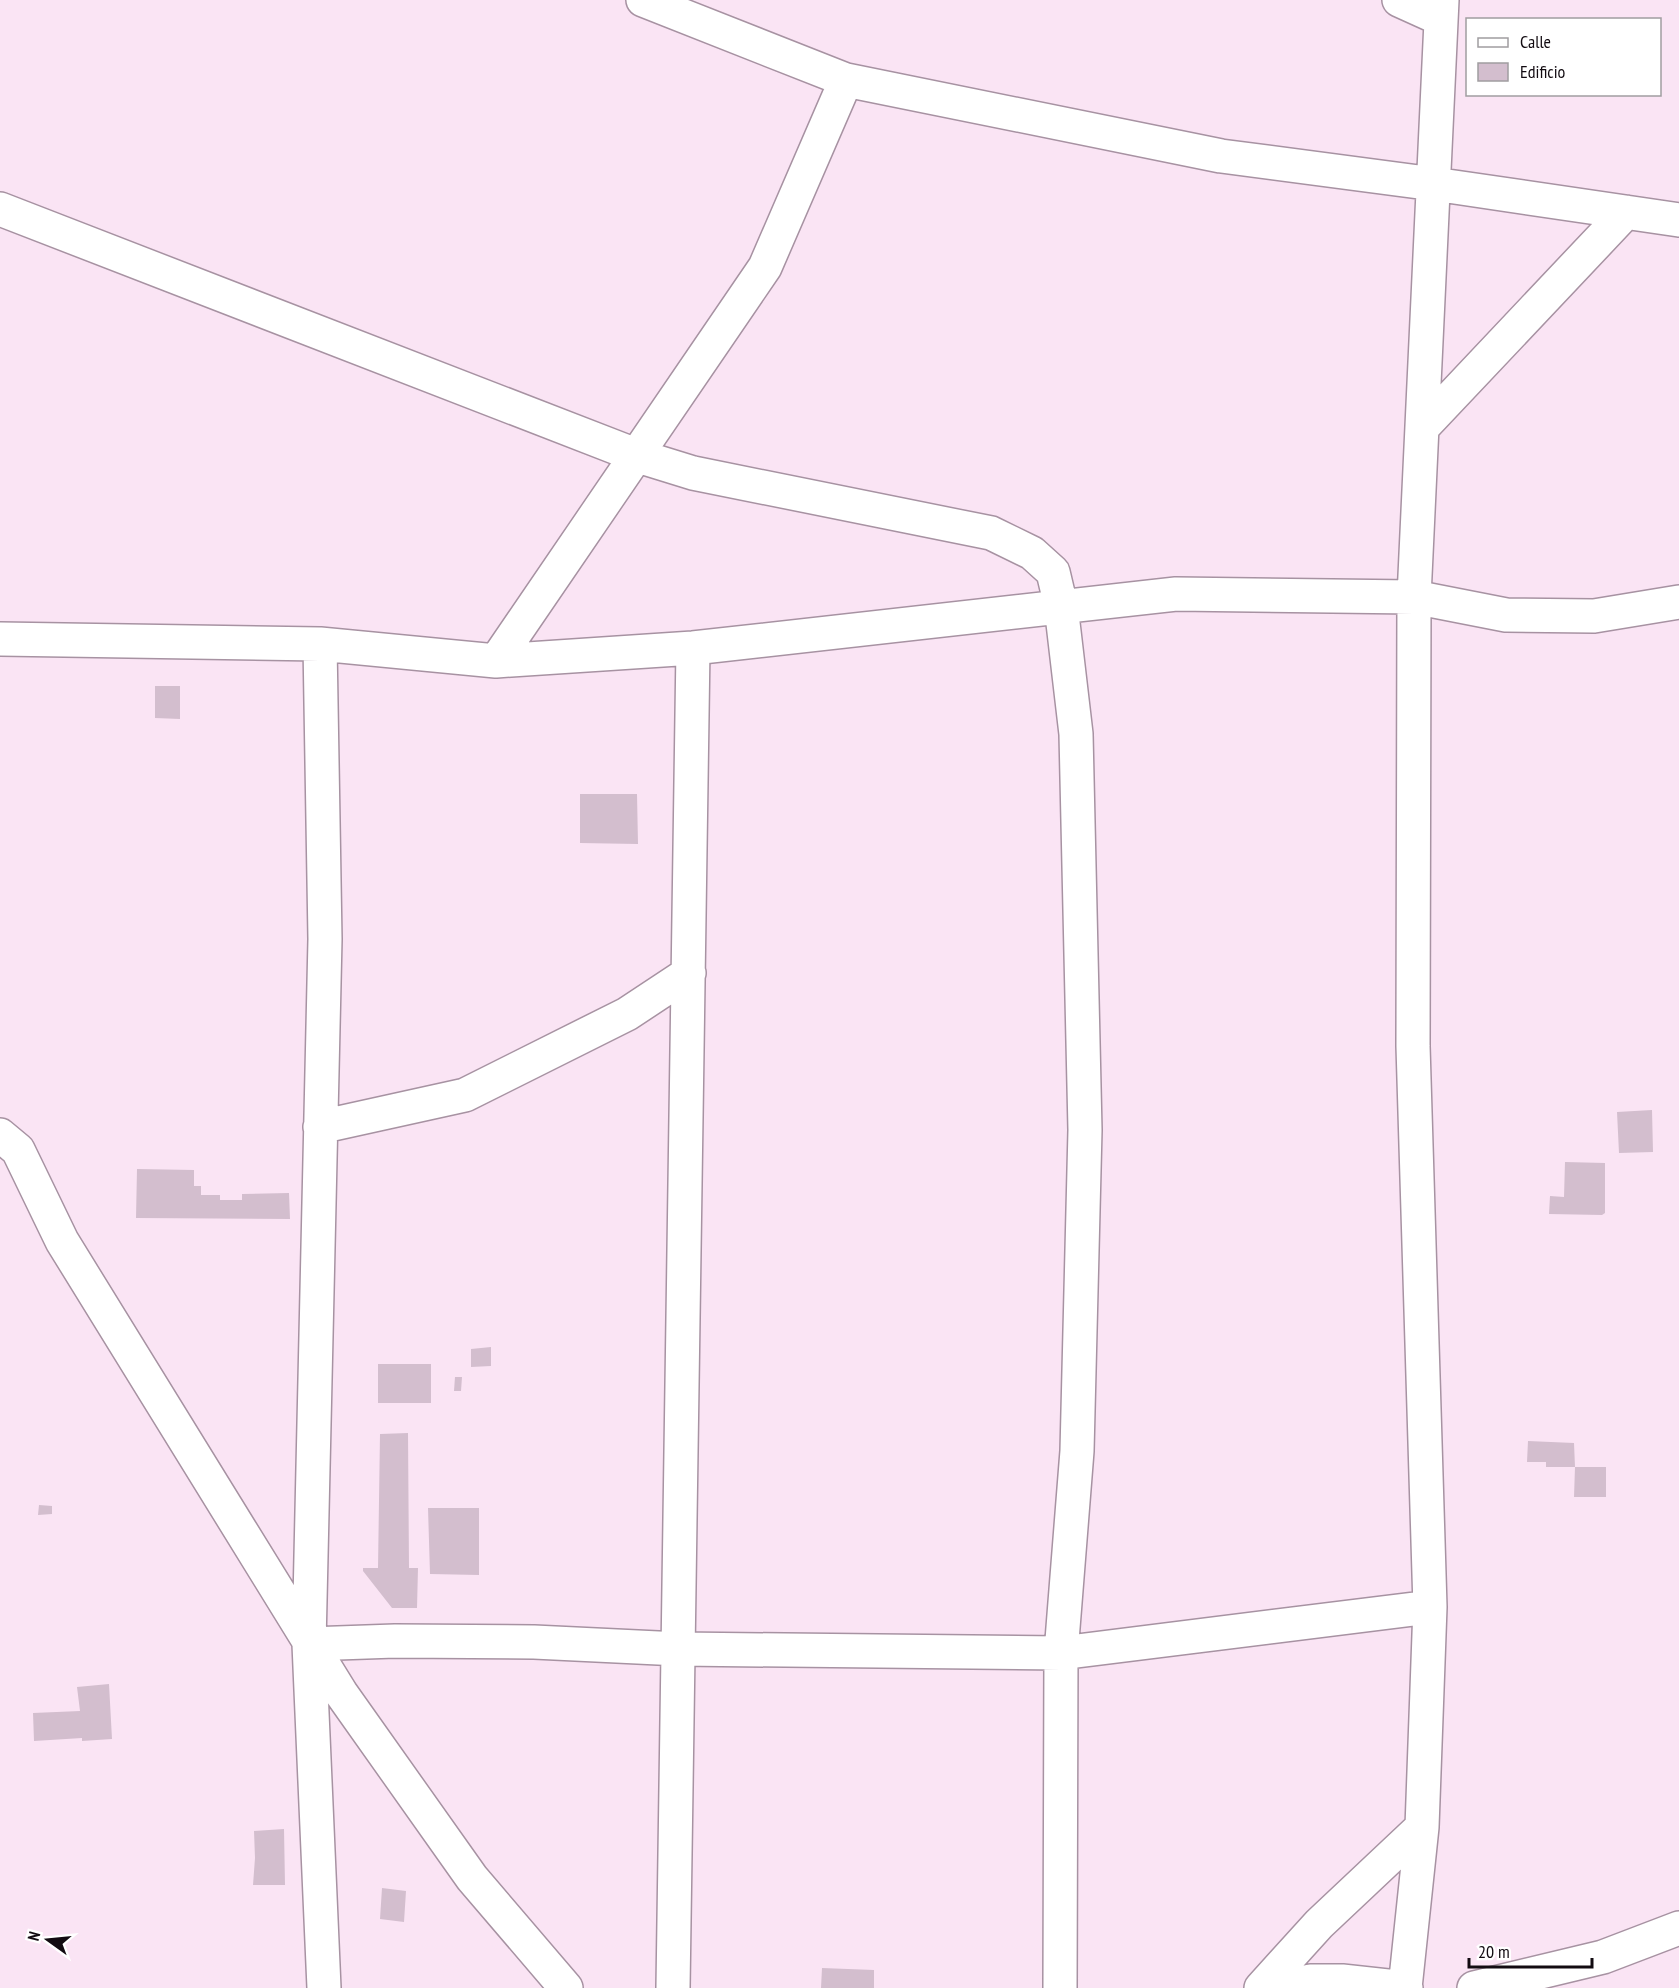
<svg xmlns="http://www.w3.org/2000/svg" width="1679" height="1988" font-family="'PT Sans Narrow',sans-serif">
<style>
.building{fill:#d3bece}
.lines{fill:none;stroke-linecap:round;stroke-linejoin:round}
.minor-casing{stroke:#a792a2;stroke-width:36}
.minor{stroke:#fff;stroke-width:33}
</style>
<rect width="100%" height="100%" fill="#fae4f4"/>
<path class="building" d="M155,686H180V719L155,718Z
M580,794H637L638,844L580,843Z
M1652,1110L1653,1152L1619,1153L1617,1112Z
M1565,1162L1605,1163V1213L1602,1215L1549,1214L1550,1196L1564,1197Z
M137,1169L194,1170V1186H201V1195H220V1200H242V1194L289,1193L290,1219L136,1218Z
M491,1347V1366L471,1367V1349Z
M378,1364H431V1403H378Z
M455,1377H462L461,1391H454Z
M408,1433L409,1568H418L417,1608H392L363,1571V1568H378L380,1434Z
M1528,1441L1574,1443L1575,1467H1546V1462H1527Z
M1575,1467H1606V1497H1574Z
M39,1505L52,1506V1514L38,1515Z
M428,1508H479V1575L430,1574Z
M109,1684L112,1739L82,1741V1738L34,1741L33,1713L80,1711L77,1687Z
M284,1829L285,1885H253L255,1858L254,1831Z
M382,1888L406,1891L404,1922L380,1919Z
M822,1968L874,1970V1988H821Z"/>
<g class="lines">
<defs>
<path id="minor" d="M643,0L846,80L1221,156L1434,184L1679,220
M1399,0L1441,19
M0,209L638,456L693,473L991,533L1032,553L1053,572L1061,606L1076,734L1085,1130L1077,1451L1061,1653L1060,1988
M1422,428L1626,212
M0,639L320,644L496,661L693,648L1176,594L1414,597L1506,615L1594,616L1679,602
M320,644L325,939L309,1644L324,1988
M496,661L765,267L846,80
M320,1127L465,1095L627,1014L689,973
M0,1135L18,1150L62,1241L341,1693L472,1878L566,1988
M309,1644L395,1641L534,1642L679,1649L1061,1653L1430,1607
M673,1988L693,648
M1261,1988L1319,1924L1422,1827
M1278,1988L1310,1981H1342L1406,1988
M1405,1988L1422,1827L1430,1607L1413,1046L1414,597L1442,0
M1474,1988L1603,1957L1679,1928"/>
</defs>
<use href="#minor" class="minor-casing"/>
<use href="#minor" class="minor"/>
</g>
<rect x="1466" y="18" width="195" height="78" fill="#ffffff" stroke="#a09da0" stroke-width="1.5"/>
<rect x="1478" y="38" width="30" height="9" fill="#ffffff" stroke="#a09da0" stroke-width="1.5"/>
<text x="1520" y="48" font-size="18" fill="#120b11">Calle</text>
<rect x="1478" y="63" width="30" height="18" fill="#d3bece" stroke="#a09da0" stroke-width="1.5"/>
<text x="1520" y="78" font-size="18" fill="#120b11">Edificio</text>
<g transform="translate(48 1940) rotate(285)" stroke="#ffffff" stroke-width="4.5" paint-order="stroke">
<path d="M0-4.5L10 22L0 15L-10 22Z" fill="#120b11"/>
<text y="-9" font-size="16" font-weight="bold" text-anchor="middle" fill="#120b11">N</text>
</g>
<path d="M1469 1958v9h123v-9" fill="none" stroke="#120b11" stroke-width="3"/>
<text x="1478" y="1958" font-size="18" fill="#120b11" stroke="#ffffff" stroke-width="4.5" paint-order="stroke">20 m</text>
</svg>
